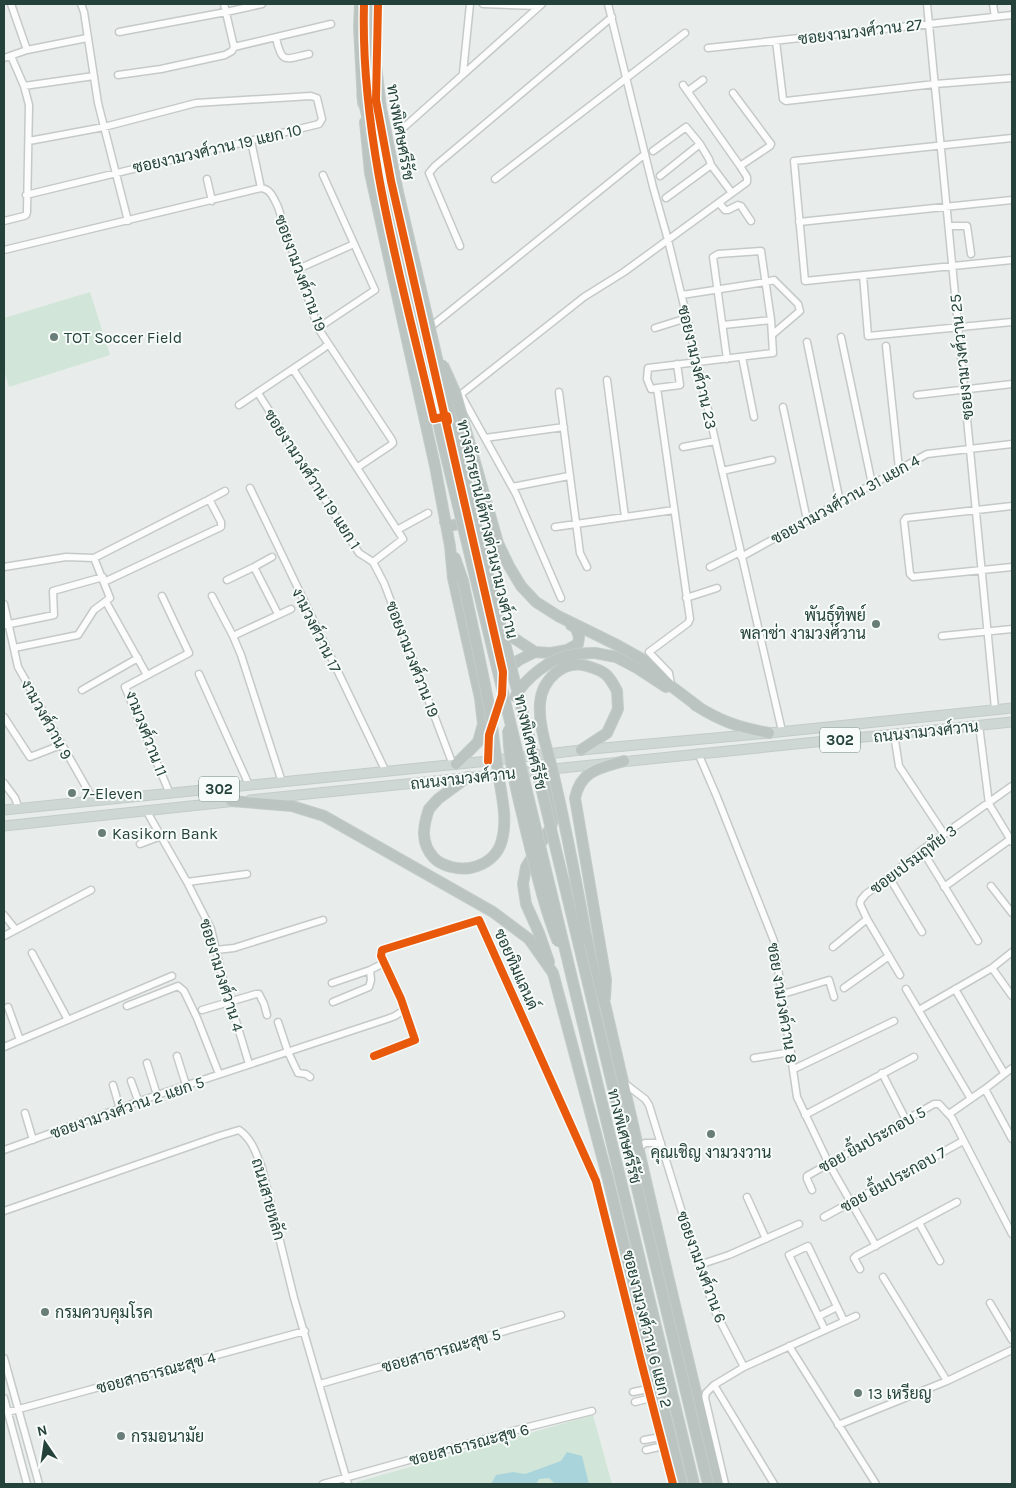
<svg xmlns="http://www.w3.org/2000/svg" width="1016" height="1488" font-family="Karla,Sarabun,sans-serif">
<style>
.green{fill:#d1e6d8}
.water{fill:#a9d4db}
.lines{fill:none;stroke-linecap:round;stroke-linejoin:round}
.minor-casing{stroke:#c5cac8;stroke-width:9}
.major-casing{stroke:#c3ccc9;stroke-width:11}
.highway-casing{stroke:#c3ccc9;stroke-width:12}
.minor{stroke:#fcfcfc;stroke-width:6}
.major{stroke:#cfd7d5;stroke-width:9}
.highway{stroke:#bcc4c2;stroke-width:10}
.highway-bridge-casing{stroke:#c3ccc9;stroke-width:12;stroke-linecap:butt}
.highway-bridge{stroke:#bcc4c2;stroke-width:10}
.cycleway-casing{stroke:#f7fbf9;stroke-width:11}
.cycleway{stroke:#e8590c;stroke-width:8}
.poi-dot{fill:#697e78;stroke:#f7fbf9;stroke-width:2}
.labels{text-anchor:middle;stroke-width:4;stroke-linejoin:round;paint-order:stroke}
.shield{fill:#f7fbf9;stroke:#637a73;stroke-width:1}
.shield-label{font-size:15px;font-weight:bold;fill:#24423a}
.street-label{font-size:16px;fill:#24423a;stroke:#f7fbf9}
.poi-label{font-size:16px;fill:#24423a;stroke:#f7fbf9;text-anchor:start}
</style>
<rect width="100%" height="100%" fill="#e8edeb"/>
<path class="green" d="M90,292L110,355L9,387L4,370V318Z
M593,1415L612,1484H357V1482Z"/>
<path class="water" d="M567,1452L582,1456L589,1484H555L549,1478L539,1479L536,1484H491L496,1475L513,1472L525,1474L561,1461Z"/>
<g class="lines">
<defs>
<path id="minor" d="M11,4L27,50
M81,4L84,12L98,103L128,221
M483,4L539,6
M608,4L653,187L668,240L687,318L782,731
M927,4L995,709
M993,4L995,17
M378,19V4
M119,32L226,12L262,4
M276,38C282,65 285,59 309,54
M776,41L783,99L786,101L935,84L1012,78
M234,47L331,24
M708,48L1012,15
M4,58L27,50L87,38
M463,73L470,4
M118,75L161,69L225,55L232,51L234,47L224,4
M24,86L94,76
M688,91L703,80
M733,93L771,144L770,146L740,166
M401,130L542,4
M1012,138L794,161L805,281L1012,260
M251,141L261,188
M653,151L686,127L700,144L709,159L711,165L732,193
M660,176L700,144
M207,179L212,201
M495,179L685,33
M26,195L319,124L322,119L317,98L311,96L196,103L104,127L29,141
M666,198L711,165
M719,203L725,210H728L738,205L741,206L751,221
M4,221L24,216L26,215L27,212L29,105L24,86L11,56
M799,222L1012,200
M401,226L503,675
M949,226H967L971,254
M460,246L429,173L435,166L612,17
M4,250L261,188C271,189 274,199 278,207L318,328L392,440L393,443L391,445L358,467
M298,269L354,244
M863,275L868,336L1012,322
M682,295L766,282L774,280L798,304L800,311L773,334
M723,325L771,320
M318,328L375,290L323,175
M655,328L687,318
M428,329L645,154
M841,337L872,484
M807,342L840,502
M886,346L899,469
M742,357L754,417
M293,369L403,539L373,562L384,583L453,765
M607,380L625,517
M657,388L680,385L677,364
M559,392L580,553L587,567
M258,393L359,553L373,562
M461,395L516,494L561,598
M917,395L1012,384
M455,399L584,297L624,272L747,182V177L740,166L683,85
M239,405L324,348L328,343
M783,407L807,520
M485,438L564,427
M683,447L715,441
M722,471L772,460
M512,487L569,476
M250,488L386,772
M208,500L225,491
M1012,506L906,518L904,521L910,574L913,577L1012,567
M555,527L674,510
M397,530L428,513
M272,557L254,567L278,614
M741,557L927,454L1012,444
M4,567L66,557L94,558L206,501H210L221,522V527L104,582
M710,567L740,552
M227,580L254,567
M162,596L189,653L125,687L170,794
M212,596L233,636L241,655L282,782
M686,598L717,588
M106,602L147,675
M4,604L18,667L94,801
M5,625L54,615L53,591L103,577
M233,636L291,609
M942,636L1012,629
M14,648L78,635L94,610L110,598L94,558
M199,674L249,785
M671,684L669,673L649,652L688,623L690,619L657,388L651,389L647,379L648,368L773,353L771,320L761,251L718,254L713,257L727,359
M82,690L138,658
M4,717L30,757L61,745
M493,723L502,695
M979,725L989,804L1012,842
M894,734L899,766L944,834
M698,753L717,797L774,941L797,1097L829,1164L876,1246
M488,761L490,733
M4,783L15,798L19,809
M146,810L187,882L211,929L222,975L249,1064
M140,844L161,836
M922,850L978,941
M889,877L922,932
M187,882L247,874
M991,886L1012,913
M944,887L1012,838
M4,915L16,930
M4,936L91,890
M833,947L867,919
M216,950L234,948L323,920
M32,953L68,1020
M992,968L1012,996
M900,975L867,919L860,904L861,900L866,894L889,877L922,850L1012,786
M332,983L370,970
M844,988L889,956
M906,989L971,1099
M955,989L1004,1073
M783,994L829,980L834,997
M333,1002L369,987L371,980L370,970L384,963
M127,1006L178,986L184,991L197,1018L219,1074
M8,1007L20,1040
M202,1010L256,994H259L264,1004L267,1015
M919,1010L992,968L1012,952
M278,1022L288,1052L298,1073L306,1074L310,1077
M4,1047L172,976
M177,1056L186,1085
M374,1056L415,1040L401,999L381,956L382,950L479,920L596,1181L642,1365L673,1484
M754,1058L791,1052
M147,1063L157,1095
M794,1069L894,1021
M882,1073L906,1120
M131,1081L139,1103
M624,1083L645,1099L649,1105L689,1235L715,1311L744,1367
M113,1085L120,1109
M985,1089L1012,1139
M25,1113L33,1140
M949,1114L985,1089L1012,1068
M805,1115L914,1057
M639,1148L645,1143H661
M4,1150L157,1095L387,1019L395,1016L404,1010
M812,1190L807,1179V1176L934,1104H939L952,1118L1012,1234
M747,1197L766,1239
M4,1211L219,1136L239,1130C252,1139 256,1153 262,1168L294,1298L348,1484
M824,1217L963,1141
M919,1223L940,1261
M699,1265L729,1255L799,1224
M860,1269L854,1258L856,1256L957,1202
M883,1277L947,1381
M990,1303L1012,1340
M819,1316L837,1307
M825,1330L789,1255L808,1246L844,1321
M789,1346L876,1484
M4,1358L39,1484
M320,1384L561,1315
M714,1385L774,1484
M633,1392L648,1389
M4,1398L27,1484
M635,1402L651,1398
M8,1412L305,1331
M838,1425L947,1381L1012,1350
M644,1440L661,1437
M646,1450L663,1446
M323,1484L524,1428L592,1411
M725,1484L705,1398L706,1393L714,1385L744,1367L856,1316"/>
<path id="major" d="M250,800L1012,722
M4,810L488,761L581,750L769,733L1012,708
M4,826L237,801"/>
<path id="highway" d="M360,4L359,27L363,103
M365,122L370,173L435,466L450,546L453,578L480,698L483,724L478,742L456,764
M445,522L450,526L462,523L464,519L465,511
M455,558L463,581
M521,586L536,602L558,616L617,645L644,660L671,686L700,708
M492,624L535,652
M595,653L616,657L637,668L666,687
M503,672L519,660L535,652L551,653L567,650L578,644L579,637L576,628L571,625
M695,705C722,722 738,727 769,733
M581,750L607,733L618,709L617,691
M539,778L545,785L554,816L551,827L526,867L523,884L526,904L539,933L549,962
M231,801L292,806L324,816L493,912L529,939L553,973L608,1179L682,1484
M429,809L438,799L468,777
M587,940L596,981L605,1004L668,1276L718,1484
M605,998L606,980L575,798C581,770 600,768 624,761"/>
</defs>
<use href="#minor" class="minor-casing"/>
<use href="#major" class="major-casing"/>
<use href="#highway" class="highway-casing"/>
<use href="#minor" class="minor"/>
<use href="#major" class="major"/>
<use href="#highway" class="highway"/>
<defs>
<path id="highway-bridge" d="M373,4L375,57L381,108L398,192L491,589L529,737L708,1484
M362,94L445,452L694,1484
M443,365L455,392L498,543L509,566L521,586
M515,697C525,678 551,658 571,655C579,653 588,653 595,653
M508,730C509,766 519,800 527,835C536,871 544,907 558,942
M429,809C423,826 420,843 434,858C442,866 458,870 470,868C485,865 498,856 502,840C508,818 501,794 498,772C495,752 493,731 490,711C482,668 472,624 463,581
M587,940C577,886 567,831 554,777C549,753 538,727 540,703C542,680 563,659 587,666C605,671 609,675 617,691"/>
</defs>
<use href="#highway-bridge" class="highway-bridge-casing"/>
<use href="#highway-bridge" class="highway-bridge"/>
<defs>
<path id="cycleway" d="M364,4C360,143 403,284 434,419L447,416L448,421
M378,4L376,100L391,181L503,672L502,695L489,735L488,761
M374,1056L415,1040L401,999L381,956L382,950L479,920L596,1181L642,1365L673,1484"/>
</defs>
<use href="#cycleway" class="cycleway-casing"/>
<use href="#cycleway" class="cycleway"/>
</g>
<g class="poi-dot">
<circle cx="54" cy="337" r="5"/>
<circle cx="876" cy="624" r="5"/>
<circle cx="72" cy="793" r="5"/>
<circle cx="102" cy="833" r="5"/>
<circle cx="711" cy="1134" r="5"/>
<circle cx="45" cy="1312" r="5"/>
<circle cx="858" cy="1393" r="5"/>
<circle cx="121" cy="1436" r="5"/>
</g>
<g class="labels">
<g class="shield">
<rect x="820" y="727.5" width="40" height="25" rx="4"/>
<rect x="199" y="776.5" width="40" height="25" rx="4"/>
</g>
<g class="shield-label">
<text x="840" y="745">302</text>
<text x="219" y="794">302</text>
</g>
<g class="street-label">
<text transform="translate(860 31) rotate(-7)" y="6">ซอยงามวงศ์วาน 27</text>
<text transform="translate(401 132) rotate(80)" y="6">ทางพิเศษศรีรัช</text>
<text transform="translate(217 148) rotate(-13)" y="6">ซอยงามวงศ์วาน 19 แยก 10</text>
<text transform="translate(301 273) rotate(70)" y="6">ซอยงามวงศ์วาน 19</text>
<text transform="translate(961 357) rotate(-96)" y="6">ซอยงามวงศ์วาน 25</text>
<text transform="translate(698 367) rotate(77)" y="6">ซอยงามวงศ์วาน 23</text>
<text transform="translate(313 479) rotate(57)" y="6">ซอยงามวงศ์วาน 19 แยก 1</text>
<text transform="translate(845 499) rotate(-29)" y="6">ซอยงามวงศ์วาน 31 แยก 4</text>
<text transform="translate(488 529) rotate(77)" y="6">ทางจักรยานใต้ทางด่วนงามวงศ์วาน</text>
<text transform="translate(317 630) rotate(64)" y="6">งามวงศ์วาน 17</text>
<text transform="translate(413 659) rotate(69)" y="6">ซอยงามวงศ์วาน 19</text>
<text transform="translate(47 719) rotate(61)" y="6">งามวงศ์วาน 9</text>
<text transform="translate(926 731) rotate(-6)" y="6">ถนนงามวงศ์วาน</text>
<text transform="translate(147 733) rotate(69)" y="6">งามวงศ์วาน 11</text>
<text transform="translate(531 742) rotate(77)" y="6">ทางพิเศษศรีรัช</text>
<text transform="translate(463 778) rotate(-6)" y="6">ถนนงามวงศ์วาน</text>
<text transform="translate(913 859) rotate(-37)" y="6">ซอยเปรมฤทัย 3</text>
<text transform="translate(517 969) rotate(66)" y="6">ซอยทิมแลนด์</text>
<text transform="translate(222 975) rotate(73)" y="6">ซอยงามวงศ์วาน 4</text>
<text transform="translate(783 1003) rotate(81)" y="6">ซอย งามวงค์วาน 8</text>
<text transform="translate(127 1107) rotate(-19)" y="6">ซอยงามวงศ์วาน 2 แยก 5</text>
<text transform="translate(625 1136) rotate(76)" y="6">ทางพิเศษศรีรัช</text>
<text transform="translate(872 1139) rotate(-29)" y="6">ซอย ยิ้มประกอบ 5</text>
<text transform="translate(893 1179) rotate(-29)" y="6">ซอย ยิ้มประกอบ 7</text>
<text transform="translate(269 1199) rotate(74)" y="6">ถนนสายหลัก</text>
<text transform="translate(702 1267) rotate(70)" y="6">ซอยงามวงศ์วาน 6</text>
<text transform="translate(648 1329) rotate(76)" y="6">ซอยงามวงศ์วาน 6 แยก 2</text>
<text transform="translate(441 1350) rotate(-16)" y="6">ซอยสาธารณะสุข 5</text>
<text transform="translate(156 1372) rotate(-15)" y="6">ซอยสาธารณะสุข 4</text>
<text transform="translate(469 1444) rotate(-15)" y="6">ซอยสาธารณะสุข 6</text>
</g>
<g class="poi-label">
<text x="64" y="343">TOT Soccer Field</text>
<text x="866" y="621" text-anchor="end">พันธุ์ทิพย์<tspan x="866" dy="18">พลาซ่า งามวงศ์วาน</tspan></text>
<text x="82" y="799">7-Eleven</text>
<text x="112" y="839">Kasikorn Bank</text>
<text x="711" y="1158" text-anchor="middle">คุณเชิญ งามวงวาน</text>
<text x="55" y="1318">กรมควบคุมโรค</text>
<text x="868" y="1399">13 เหรียญ</text>
<text x="131" y="1442">กรมอนามัย</text>
</g>
</g>
<rect width="1016" height="1488" fill="none" stroke="#24423a" stroke-width="10"/>
<g transform="translate(45 1443) rotate(347)" stroke="#f7fbf9" stroke-width="4" paint-order="stroke">
<path d="M0-4L9 19L0 12L-9 19Z" fill="#24423a"/>
<text y="-8" font-size="14" font-weight="bold" text-anchor="middle" fill="#24423a">N</text>
</g>
</svg>
